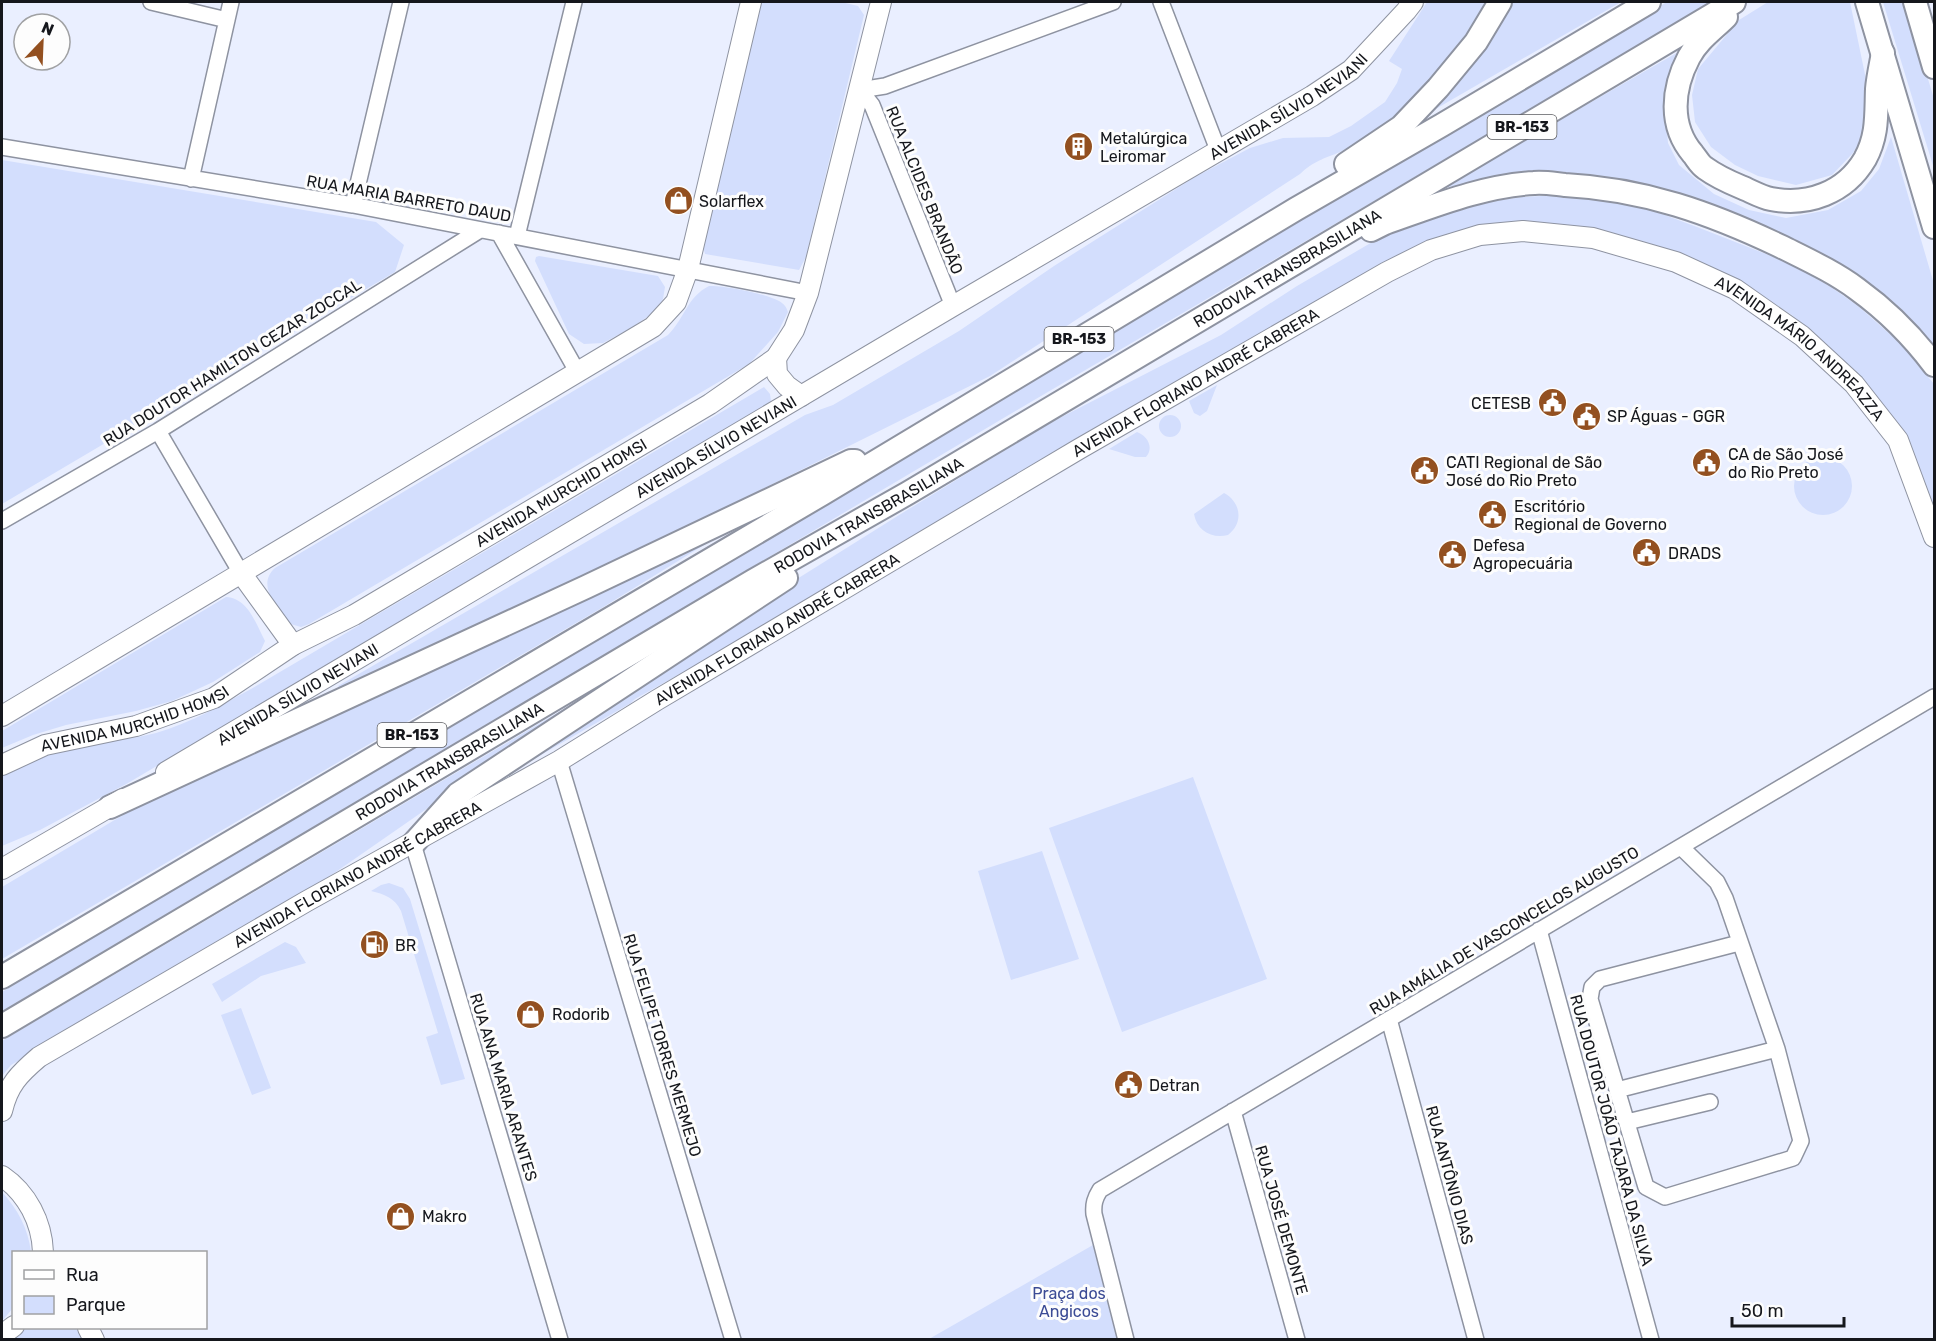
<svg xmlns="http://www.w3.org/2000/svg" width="1936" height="1341" font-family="Rubik,sans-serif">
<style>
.green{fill:#d3defd}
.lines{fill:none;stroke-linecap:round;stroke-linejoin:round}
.minor-casing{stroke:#8e93a1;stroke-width:18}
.major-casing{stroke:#8e93a1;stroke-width:22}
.highway-casing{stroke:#8e93a1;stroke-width:26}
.minor{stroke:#fff;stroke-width:15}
.major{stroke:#fff;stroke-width:20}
.highway{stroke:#fff;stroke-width:22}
.labels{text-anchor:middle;stroke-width:6;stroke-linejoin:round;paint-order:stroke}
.shield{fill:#fdfdfd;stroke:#5b5c60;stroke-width:1.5}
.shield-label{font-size:15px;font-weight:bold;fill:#15171c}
.street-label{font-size:16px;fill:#15171c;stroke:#fdfdfd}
.poi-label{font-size:16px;fill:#15171c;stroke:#fdfdfd;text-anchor:start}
.park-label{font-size:16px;fill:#3b4b95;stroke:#fdfdfd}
</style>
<rect width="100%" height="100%" fill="#eaefff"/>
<path class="green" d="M758,2H841L858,6L864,15L806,257L799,270L705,254L703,246Z
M1427,2H1488C1457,50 1422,102 1372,133C1362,140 1351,147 1340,152C1323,159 1314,161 1300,174L990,376L547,596L342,691L338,686L805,415L833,405L959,331L1054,266L1195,177L1250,148L1283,138L1329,137L1351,126L1385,102L1397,83L1402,69L1389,61Z
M1510,2H1621L1427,114Z
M1667,2H1714L1041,396L2,1011V992L1269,236Z
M1768,2H1850L1868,89V128L1853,153L1832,175L1796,185L1758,176L1735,165L1711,147L1695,122L1692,95L1698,69L1739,20Z
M1883,2H1905L1934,99V169Z
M1680,51L1664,97L1668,143L1679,165L1714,194L1749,210L1786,218L1828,210L1861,191L1879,169L1891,137L1934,284V347L1901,313L1796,244L1517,176L1442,188Z
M2,160L376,222L404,245L395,272L2,504Z
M1559,195L1596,198L1654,211L1697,227L1789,263L1831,287L1858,306L1900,343L1934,384V507L1906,439L1860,376L1792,315L1738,281L1684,256L1472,231L635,699L631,703L480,790L765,599L904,512L1046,425L1221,335L1297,286L1386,234L1467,205L1522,197Z
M539,256L658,276L665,287L663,299L656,311L631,328L603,343L584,344L569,334L535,261L536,257Z
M709,286C723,285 767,294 779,301C784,304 786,306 788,312L778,332L749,364L309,624L301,627L287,623C277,606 256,585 275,568L668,335C685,318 687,297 709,286Z
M1217,385L1207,411L1200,416L1194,413L1189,401Z
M764,387L770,394L771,401L764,407L128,783L40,830L2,846V775C27,763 52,753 79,746C104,740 130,740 156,733C190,723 220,706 251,689Z
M1159 426a11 11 0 1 1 22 0a11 11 0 1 1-22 0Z
M1137,432C1148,436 1154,448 1146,457H1135L1109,449Z
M1794 486a29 29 0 1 1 58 0a29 29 0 1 1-58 0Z
M1224,493C1241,502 1244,523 1228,535C1212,539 1197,531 1194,514Z
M717,534V537L605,606L2,959V887L160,793Z
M226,597C248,598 256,624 265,641L260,652L213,682L172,701L136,711L66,725L33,735L2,748V731Z
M608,683L330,876L11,1065L2,1076V1041Z
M1193,777L1267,979L1122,1032L1049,828Z
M1042,851L1079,959L1011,980L978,871Z
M389,883L403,888L410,899L465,1079L441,1085L426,1037L438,1033L401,911C395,898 384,894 371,891L381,885Z
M285,942L296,947L306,963L261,976L222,1002L212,984Z
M241,1008L271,1088L252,1095L221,1015Z
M2,1192C18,1210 28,1228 31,1252H14L13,1308L2,1321Z
M1093,1245L1117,1339H929Z
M26,1328H78L84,1340H12Z"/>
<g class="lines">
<defs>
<path id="minor" d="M151,2L227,20
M1161,2L1218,150
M2,147L353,205L808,293
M191,179L231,2
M353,205L401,2
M499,233L578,373
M517,236L574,2
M953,306L872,105L860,90L885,86L1113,2
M158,431L241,573
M2,521L158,431L480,230
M559,761L733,1340
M413,844L560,1340
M1681,847L1717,882L1725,898L1777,1049L1801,1141L1793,1158L1665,1197L1646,1187L1590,999L1592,987L1600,979L1739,943
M1539,930L1651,1340
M1389,1019L1476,1340
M1617,1090L1777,1049
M1233,1111L1297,1340
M1627,1122L1710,1102
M1126,1340L1094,1214C1093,1204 1095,1198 1100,1190L1934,697"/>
<g id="major">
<path d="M776,358L777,374L787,386L801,396"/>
<path d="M241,573L293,645"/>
<path d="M2,716L653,327L676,302L688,269L751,2"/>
<path id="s1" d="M2,765L45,745L136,726L214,698L293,645L354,615L710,404L776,358L794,330L808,293L881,2"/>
<path id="s2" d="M166,772L953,306L1312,96L1351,70L1406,11L1413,2"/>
<path d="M2,869L123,799"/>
<path id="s3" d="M2,1111C8,1085 19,1074 39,1057L307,901L559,761L657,700L1079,449L1387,272L1431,250L1480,235L1523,231L1593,238L1676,262L1735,289L1802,336L1854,384L1898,440L1934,537"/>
<path d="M2,1176C27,1193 42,1222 43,1252"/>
<path d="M88,1328L94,1340"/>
<path d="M2,1335L14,1326"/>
</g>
<g id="highway">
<path d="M1867,2L1934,227"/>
<path d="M1915,2L1934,67"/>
<path d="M1726,17C1713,30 1698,40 1689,57C1672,89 1669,126 1693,154C1697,159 1700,165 1705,168C1716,176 1729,182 1741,187C1751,191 1761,197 1771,199C1808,206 1845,193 1865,159C1878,135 1876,115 1877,89C1878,77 1881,64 1883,53"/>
<path d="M1346,164L1401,127L1438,88L1476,42L1500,2"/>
<path d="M1371,230L1385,223C1434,206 1482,186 1534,183C1544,182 1555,184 1565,185C1644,189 1711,213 1782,247C1808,260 1834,272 1857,289C1886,310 1913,337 1934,365"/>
<path d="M110,807L586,587L851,461H855"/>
<path d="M413,844L458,794L786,578"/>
<path d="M2,977L822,494L1296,209L1442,125L1649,2"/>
<path id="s4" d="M2,1026L753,581L908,493L1734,2"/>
</g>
</defs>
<use href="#minor" class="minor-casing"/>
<use href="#major" class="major-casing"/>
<use href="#highway" class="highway-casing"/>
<use href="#minor" class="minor"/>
<use href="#major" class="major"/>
<use href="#highway" class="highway"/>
</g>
<defs>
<symbol id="building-disc" viewBox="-11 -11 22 22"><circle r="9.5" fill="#935020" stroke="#fdfdfd"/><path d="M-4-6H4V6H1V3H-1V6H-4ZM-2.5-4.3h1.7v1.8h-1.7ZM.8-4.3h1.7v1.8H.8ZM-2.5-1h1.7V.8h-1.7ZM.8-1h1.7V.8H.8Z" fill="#fff"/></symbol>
<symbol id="shop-disc" viewBox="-11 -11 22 22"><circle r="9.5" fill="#935020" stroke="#fdfdfd"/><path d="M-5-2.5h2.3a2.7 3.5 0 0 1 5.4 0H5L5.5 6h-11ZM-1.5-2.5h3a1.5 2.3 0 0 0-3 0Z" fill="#fff"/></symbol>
<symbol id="civic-disc" viewBox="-11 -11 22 22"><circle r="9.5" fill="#935020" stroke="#fdfdfd"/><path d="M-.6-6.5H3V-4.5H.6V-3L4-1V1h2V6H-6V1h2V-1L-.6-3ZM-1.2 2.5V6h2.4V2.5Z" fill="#fff"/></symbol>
<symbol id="fuel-disc" viewBox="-11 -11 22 22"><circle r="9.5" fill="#935020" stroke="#fdfdfd"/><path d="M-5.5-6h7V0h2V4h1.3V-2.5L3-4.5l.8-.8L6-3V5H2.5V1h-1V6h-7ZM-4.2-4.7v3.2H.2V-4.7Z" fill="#fff"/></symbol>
</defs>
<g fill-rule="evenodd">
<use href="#building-disc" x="1062" y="130" width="33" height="33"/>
<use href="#shop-disc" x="662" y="184" width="33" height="33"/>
<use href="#civic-disc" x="1536" y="386" width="33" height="33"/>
<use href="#civic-disc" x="1570" y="400" width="33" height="33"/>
<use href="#civic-disc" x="1690" y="446" width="33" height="33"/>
<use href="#civic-disc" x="1408" y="454" width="33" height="33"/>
<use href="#civic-disc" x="1476" y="498" width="33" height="33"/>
<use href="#civic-disc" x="1630" y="536" width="33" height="33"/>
<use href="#civic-disc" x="1436" y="538" width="33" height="33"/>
<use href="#fuel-disc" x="358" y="928" width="33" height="33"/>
<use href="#shop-disc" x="514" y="998" width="33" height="33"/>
<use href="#civic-disc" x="1112" y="1068" width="33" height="33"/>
<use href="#shop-disc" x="384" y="1200" width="33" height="33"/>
</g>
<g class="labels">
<g class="shield">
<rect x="1487.5" y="115" width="69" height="24" rx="4.5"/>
<rect x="1044.5" y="327" width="69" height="24" rx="4.5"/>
<rect x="377.5" y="723" width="69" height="24" rx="4.5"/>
</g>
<g class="shield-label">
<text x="1522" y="132">BR-153</text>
<text x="1079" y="344">BR-153</text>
<text x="412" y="740">BR-153</text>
</g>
<g class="street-label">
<text dy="6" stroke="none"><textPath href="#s2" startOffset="1305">AVENIDA SÍLVIO NEVIANI</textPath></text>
<text transform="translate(925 190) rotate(68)" y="6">RUA ALCIDES BRANDÃO</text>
<text transform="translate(409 198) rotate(10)" y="6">RUA MARIA BARRETO DAUD</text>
<text dy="6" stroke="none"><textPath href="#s4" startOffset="1492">RODOVIA TRANSBRASILIANA</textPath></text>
<text dy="6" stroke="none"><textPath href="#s3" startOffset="2080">AVENIDA MÁRIO ANDREAZZA</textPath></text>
<text transform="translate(232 362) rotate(-32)" y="6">RUA DOUTOR HAMILTON CEZAR ZOCCAL</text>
<text dy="6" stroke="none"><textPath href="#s3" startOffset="1406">AVENIDA FLORIANO ANDRÉ CABRERA</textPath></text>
<text dy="6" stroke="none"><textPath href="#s2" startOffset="639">AVENIDA SÍLVIO NEVIANI</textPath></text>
<text dy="6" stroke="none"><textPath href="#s1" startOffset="627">AVENIDA MURCHID HOMSI</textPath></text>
<text dy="6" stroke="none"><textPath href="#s4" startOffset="1006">RODOVIA TRANSBRASILIANA</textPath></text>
<text dy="6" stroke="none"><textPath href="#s3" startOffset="920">AVENIDA FLORIANO ANDRÉ CABRERA</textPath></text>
<text dy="6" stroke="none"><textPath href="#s2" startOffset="153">AVENIDA SÍLVIO NEVIANI</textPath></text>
<text dy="6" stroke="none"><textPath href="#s1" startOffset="141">AVENIDA MURCHID HOMSI</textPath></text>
<text dy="6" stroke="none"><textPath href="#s4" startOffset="520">RODOVIA TRANSBRASILIANA</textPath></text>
<text dy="6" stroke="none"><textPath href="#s3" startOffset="434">AVENIDA FLORIANO ANDRÉ CABRERA</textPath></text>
<text transform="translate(1504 930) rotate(-31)" y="6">RUA AMÁLIA DE VASCONCELOS AUGUSTO</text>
<text transform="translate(663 1045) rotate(73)" y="6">RUA FELIPE TORRES MERMEJO</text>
<text transform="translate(504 1087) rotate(73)" y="6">RUA ANA MARIA ARANTES</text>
<text transform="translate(1612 1130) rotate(75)" y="6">RUA DOUTOR JOÃO TAJARA DA SILVA</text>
<text transform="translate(1450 1175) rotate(75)" y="6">RUA ANTÔNIO DIAS</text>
<text transform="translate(1282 1220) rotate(74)" y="6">RUA JOSÉ DEMONTE</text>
</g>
<g class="poi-label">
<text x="1100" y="144">Metalúrgica<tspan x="1100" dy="18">Leiromar</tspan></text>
<text x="699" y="207">Solarflex</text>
<text x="1531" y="409" text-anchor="end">CETESB</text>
<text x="1607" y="422">SP Águas - GGR</text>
<text x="1728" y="460">CA de São José<tspan x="1728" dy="18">do Rio Preto</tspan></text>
<text x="1446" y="468">CATI Regional de São<tspan x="1446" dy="18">José do Rio Preto</tspan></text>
<text x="1514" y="512">Escritório<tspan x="1514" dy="18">Regional de Governo</tspan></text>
<text x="1473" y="551">Defesa<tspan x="1473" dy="18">Agropecuária</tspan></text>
<text x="1668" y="559">DRADS</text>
<text x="395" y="951">BR</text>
<text x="552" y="1020">Rodorib</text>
<text x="1149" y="1091">Detran</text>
<text x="422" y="1222">Makro</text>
</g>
<g class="park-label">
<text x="1069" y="1299">Praça dos<tspan x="1069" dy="18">Angicos</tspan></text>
</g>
</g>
<rect width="1936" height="1341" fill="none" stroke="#15171c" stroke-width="6"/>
<rect x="12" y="1251" width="195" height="78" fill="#fdfdfd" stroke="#a0a1a3" stroke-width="1.5"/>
<rect x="24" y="1270" width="30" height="9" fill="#ffffff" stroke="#a0a1a3" stroke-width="1.5"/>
<text x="66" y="1281" font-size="18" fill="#15171c">Rua</text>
<rect x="24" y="1296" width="30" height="18" fill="#d3defd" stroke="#a0a1a3" stroke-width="1.5"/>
<text x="66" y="1311" font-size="18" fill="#15171c">Parque</text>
<g transform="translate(42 42) rotate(23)"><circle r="28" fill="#fdfdfd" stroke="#a0a1a3" stroke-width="1.5"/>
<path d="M0-4.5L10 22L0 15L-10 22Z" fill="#935020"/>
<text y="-9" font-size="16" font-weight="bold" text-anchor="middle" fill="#15171c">N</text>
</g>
<path d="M1732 1317v9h112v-9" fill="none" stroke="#15171c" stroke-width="3"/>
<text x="1741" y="1317" font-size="18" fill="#15171c" stroke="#fdfdfd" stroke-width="4.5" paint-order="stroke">50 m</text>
</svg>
